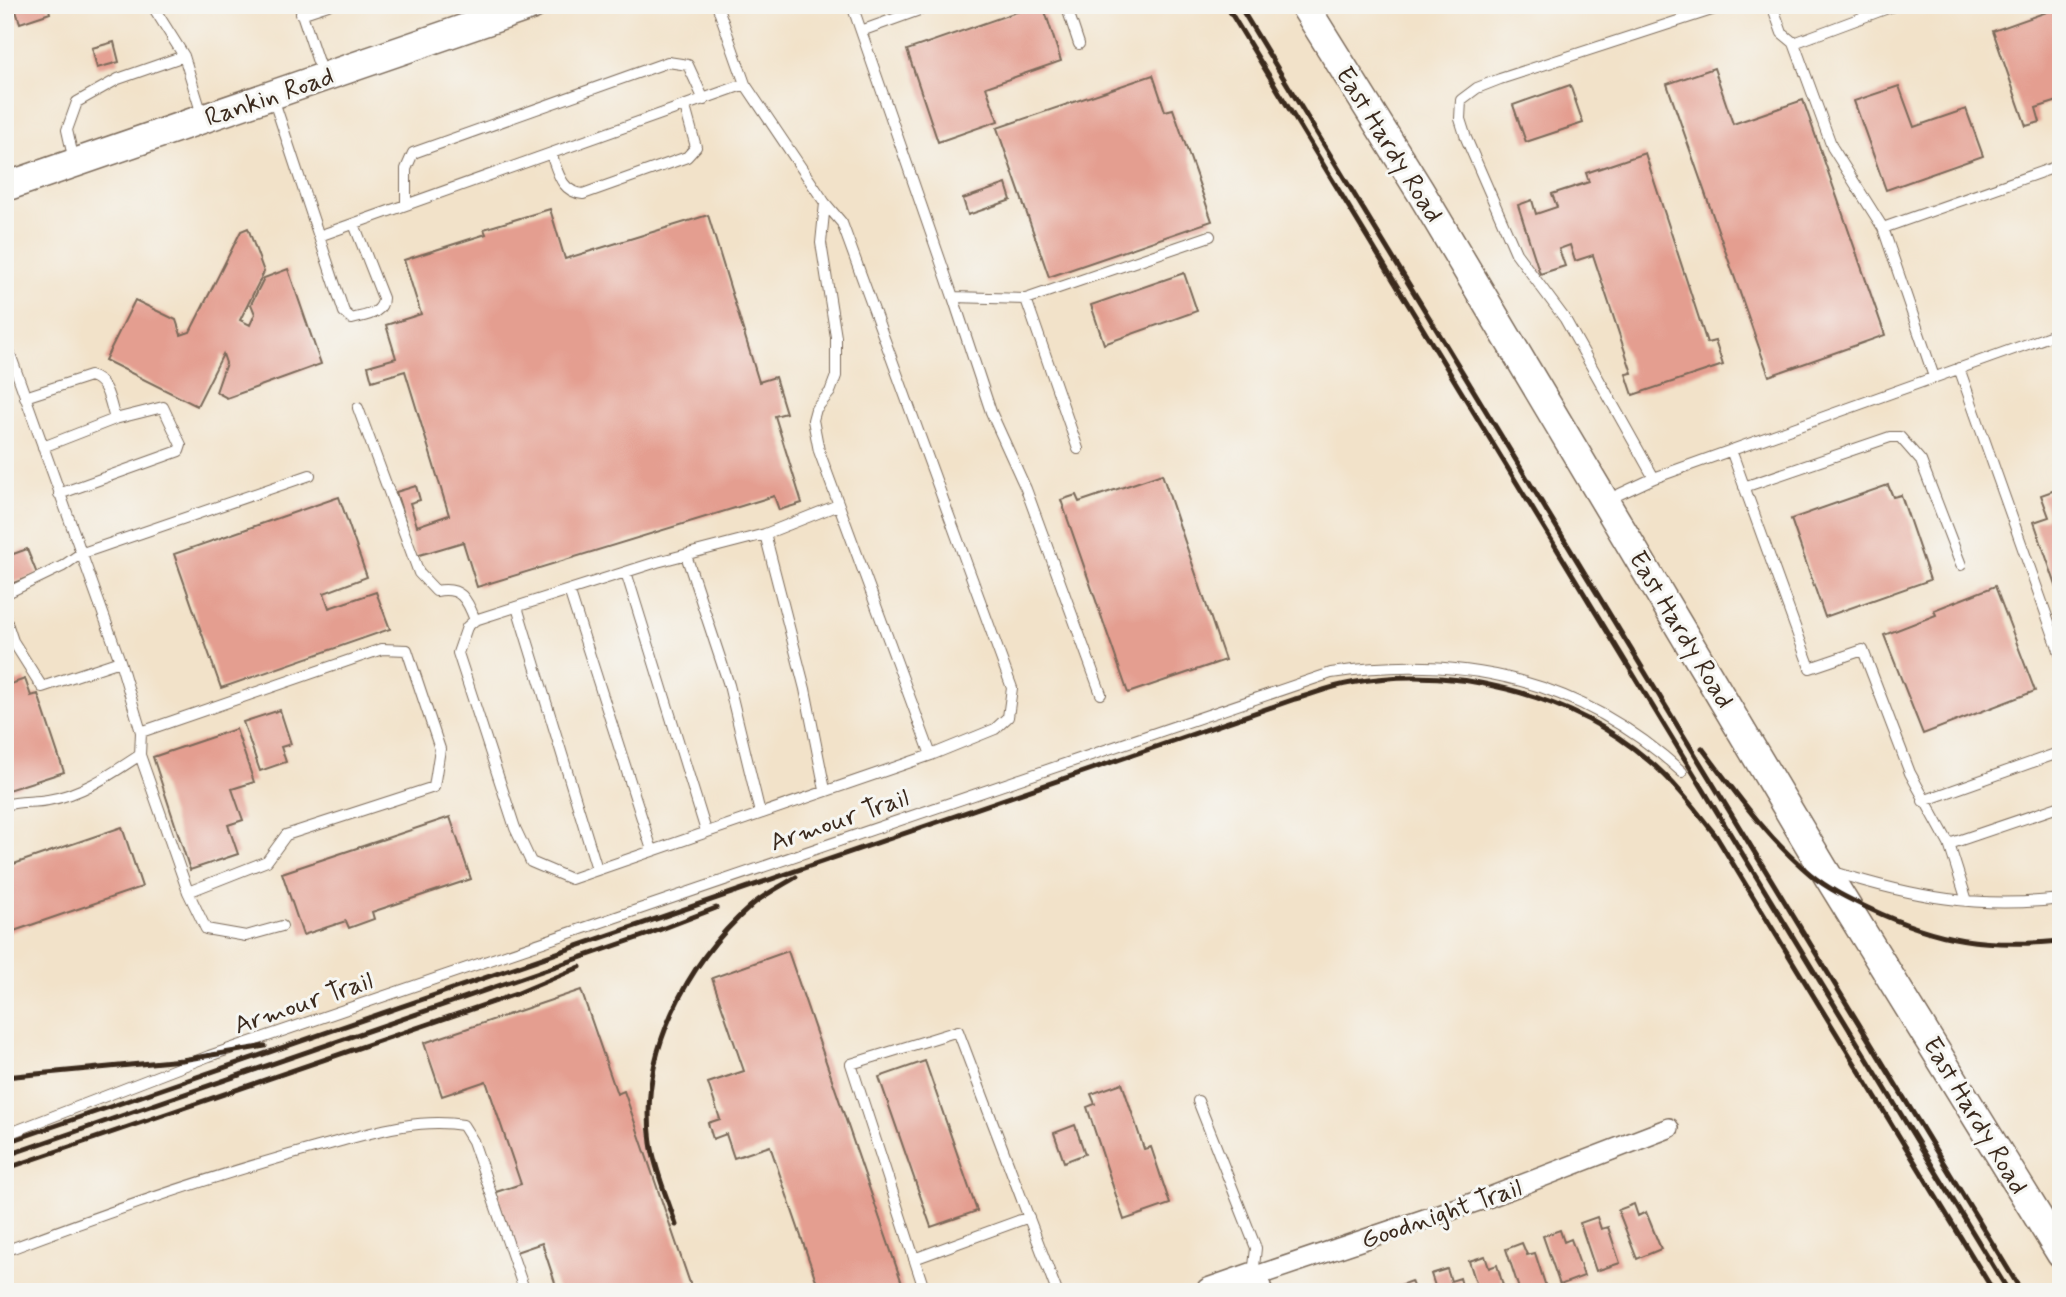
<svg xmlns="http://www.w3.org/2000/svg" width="2066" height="1297" font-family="Mynerve,sans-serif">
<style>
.building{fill:#e49e90}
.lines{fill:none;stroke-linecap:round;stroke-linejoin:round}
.lane-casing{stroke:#7b6a5a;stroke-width:12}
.street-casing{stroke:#7b6a5a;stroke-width:22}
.secondary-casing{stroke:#7b6a5a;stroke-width:31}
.lane{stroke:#fff;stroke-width:10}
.street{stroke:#fff;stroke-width:19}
.secondary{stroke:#fff;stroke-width:28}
.rail{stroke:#3b2a1e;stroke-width:5}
.labels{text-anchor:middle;stroke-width:6;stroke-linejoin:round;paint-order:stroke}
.street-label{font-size:26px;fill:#3b2a1e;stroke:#f6f6f2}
</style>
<rect width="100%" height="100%" fill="#f6f6f2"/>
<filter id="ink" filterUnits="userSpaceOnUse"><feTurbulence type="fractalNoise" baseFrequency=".0143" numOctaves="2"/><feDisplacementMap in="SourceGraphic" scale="14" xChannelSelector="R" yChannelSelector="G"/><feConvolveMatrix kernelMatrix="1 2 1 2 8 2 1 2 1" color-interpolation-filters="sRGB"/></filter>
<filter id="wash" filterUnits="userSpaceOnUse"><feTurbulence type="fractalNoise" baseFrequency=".00686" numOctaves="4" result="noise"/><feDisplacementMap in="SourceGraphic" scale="28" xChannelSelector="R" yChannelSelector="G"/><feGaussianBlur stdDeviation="1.57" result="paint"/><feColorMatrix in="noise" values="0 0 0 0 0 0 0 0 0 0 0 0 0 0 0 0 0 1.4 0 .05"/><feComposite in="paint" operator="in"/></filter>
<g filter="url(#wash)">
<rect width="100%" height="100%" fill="#f2e2c9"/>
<g id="blocks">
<path class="building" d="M14,5H48L50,13L20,23Z
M1037,5H1043L1061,61L986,87L998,121L938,142L907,50Z
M2061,7V100L2036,108L2040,122L2026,126L1993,31Z
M114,42L119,62L97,68L92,48Z
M1714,68L1733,124L1803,100L1885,335L1769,376L1667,84Z
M1153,75L1165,111L1173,109L1212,221L1049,277L997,128Z
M1570,85L1583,123L1526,142L1513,105Z
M1899,86L1914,127L1966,109L1983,156L1886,190L1854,101Z
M1645,153L1707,343L1715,341L1723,365L1633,395L1626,374L1632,373L1593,255L1575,261L1570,245L1559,249L1565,266L1540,274L1518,205L1532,200L1536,214L1557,207L1552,194L1589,182L1586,173Z
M1006,184L1011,200L968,215L963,199Z
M550,209L565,259L708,215L759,382L775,377L786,413L775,416L802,503L779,510L774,496L477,587L463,542L416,556L396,492L416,486L420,500L410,503L417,526L449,515L405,371L372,381L368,366L396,358L386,325L421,314L404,260L486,234L484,229Z
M248,228L264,272L240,320L250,325L255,314L251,304L264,278L288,269L321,364L227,398L216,392L226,363L223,354L197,406L105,360L135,300L176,320L181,335L190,332L241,231Z
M1184,273L1197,311L1104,344L1091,305Z
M1162,474L1225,660L1128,693L1061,500L1076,495L1079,502Z
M1888,485L1893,497L1901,495L1930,580L1825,617L1791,519Z
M2061,488V597H2060L2034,522L2049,517L2041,495Z
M339,497L367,577L324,593L329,608L376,592L390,629L221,688L174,554Z
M27,549L37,574L6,586L5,557Z
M1995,586L2035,691L1923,734L1884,635L1936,615L1934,610Z
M25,679L31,696L38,694L64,772L5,791V686Z
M280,710L291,744L281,747L286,762L260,771L243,722Z
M236,729L254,782L232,789L243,820L228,825L238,854L190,870L153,757Z
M450,817L471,879L372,912L374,919L349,928L346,921L303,935L282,873Z
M122,827L142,887L5,934V867Z
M788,951L905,1292H820L770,1146L734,1158L726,1134L713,1139L708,1123L720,1119L708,1083L744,1071L712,978Z
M581,990L617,1094L624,1091L693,1292H558L542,1243L516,1252L496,1192L521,1184L486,1081L442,1096L424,1043Z
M925,1061L977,1211L931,1227L879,1077Z
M1122,1083L1144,1149L1151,1147L1170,1204L1124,1220L1087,1107L1095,1104L1091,1094Z
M1075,1125L1085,1154L1064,1162L1054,1133Z
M1634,1204L1638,1216L1646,1212L1661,1249L1637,1259L1618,1210Z
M1597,1217L1601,1229L1608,1227L1620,1263L1596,1271L1580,1223Z
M1560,1230L1564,1242L1571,1239L1584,1276L1560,1285L1543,1236Z
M1522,1243L1527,1255L1535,1253L1547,1290L1520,1292L1506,1249Z
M1485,1256L1489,1268L1497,1265L1505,1292H1479L1469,1261Z
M1447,1269L1451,1281L1460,1278L1464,1292H1437L1431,1274Z
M1411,1281L1415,1292H1397L1395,1287Z"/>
</g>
</g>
<g filter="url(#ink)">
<use href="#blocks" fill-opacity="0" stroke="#7b6a5a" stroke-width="2"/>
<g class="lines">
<defs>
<path id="lane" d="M152,5L184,56L203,118
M299,5L322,74
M852,5L953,297L1026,299L1210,236
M1066,5L1079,44
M1772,5L1782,33L1794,43L1896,5
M301,14L328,5
M861,31L933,5
M1794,43L1832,147L1883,228L1934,377
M273,98L344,312L352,319C366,315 383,314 383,298L354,224
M551,154C558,172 561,192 583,194L687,157L696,147L685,107
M74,161L67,130L77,102L118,79L184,56
M825,203L821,243L836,337V376L830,392L816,409L813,420L819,451L931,755
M406,205V169L413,153L668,62L688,65L704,100
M1883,228L2061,165
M319,236L745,84
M953,297L991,412L1026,489L1101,694
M1026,299L1078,449
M5,340L120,661L141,732L140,755L188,892L206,929L246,936L282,926
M1959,368L2061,656
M25,397L90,376C108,380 110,403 115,419L163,407L181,445L179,451L59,494
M358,408L419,573L436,591C461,586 467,599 475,620L467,627L458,653L515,828L531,862L571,879L931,755L995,729L1008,717L1012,688L842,223L825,203L745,84L717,5
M43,447L115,419
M1731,450L1810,668L1863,650L1910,773L1949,844L1967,901
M1654,478L1565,319L1516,253L1466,138L1460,119L1461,100L1477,88L1500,79L1727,5
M1744,487L1890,437H1900L1921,461L1961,565
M1607,500L1654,478L2061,332
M765,534L838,505
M686,555L729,685L760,813
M626,572L706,831
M569,590L652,850
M5,594L63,566L80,554L310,475
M517,607L597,869
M5,617L13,641L42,687L120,661
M475,620L657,562L765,534L805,689L825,790
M141,732L382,649L407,650L440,749L434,787L286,835L267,861L188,892
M1923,801L2061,752
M5,805C20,800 33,803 48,800C83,794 111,774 140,755
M1949,844L2061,806
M1834,872C1914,897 1977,909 2061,899
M1198,1101L1256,1248L1253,1276
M5,1135L209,1056L1331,673C1464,653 1582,680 1682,772
M5,1251C108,1212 211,1176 318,1147C365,1135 414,1117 463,1125L473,1141L525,1292
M914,1259L1029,1217
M925,1292L851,1064L958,1031L1057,1292"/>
<path id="street" d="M1253,1277L1490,1197L1669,1128"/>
<path id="secondary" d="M1304,5L1420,191L1823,868L2061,1254
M5,187L533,5
M1210,1292L1253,1277L1258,1292"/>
</defs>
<use href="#lane" class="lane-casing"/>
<use href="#street" class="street-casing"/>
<use href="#secondary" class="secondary-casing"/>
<use href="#lane" class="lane"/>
<use href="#street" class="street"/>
<use href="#secondary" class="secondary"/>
<path class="rail" d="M1226,5L2009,1292
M1239,5L2022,1292
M1702,748C1735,792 1768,839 1810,874C1828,889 1849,899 1870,909C1938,941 1986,948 2061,941
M5,1077L182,1060L265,1046
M5,1143L1295,699C1313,694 1332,686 1351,683C1452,664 1570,693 1648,760C1674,781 1695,809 1716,836L1994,1292
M5,1156L646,935L716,908
M5,1169L516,994L580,967
M676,1225C668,1199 655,1171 651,1143C639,1054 686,963 751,906C764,894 782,886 796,877"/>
</g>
</g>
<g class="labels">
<g class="street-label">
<text transform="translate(269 96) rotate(-19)" y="9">Rankin Road</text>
<text transform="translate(1390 144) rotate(58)" y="9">East Hardy Road</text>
<text transform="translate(1682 629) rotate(59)" y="9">East Hardy Road</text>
<text transform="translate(839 819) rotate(-19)" y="9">Armour Trail</text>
<text transform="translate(303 1002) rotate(-19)" y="9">Armour Trail</text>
<text transform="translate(1976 1115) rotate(59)" y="9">East Hardy Road</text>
<text transform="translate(1441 1213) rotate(-19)" y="9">Goodnight Trail</text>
</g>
</g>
<rect width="2066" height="1297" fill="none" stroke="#f6f6f2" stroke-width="28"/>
</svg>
